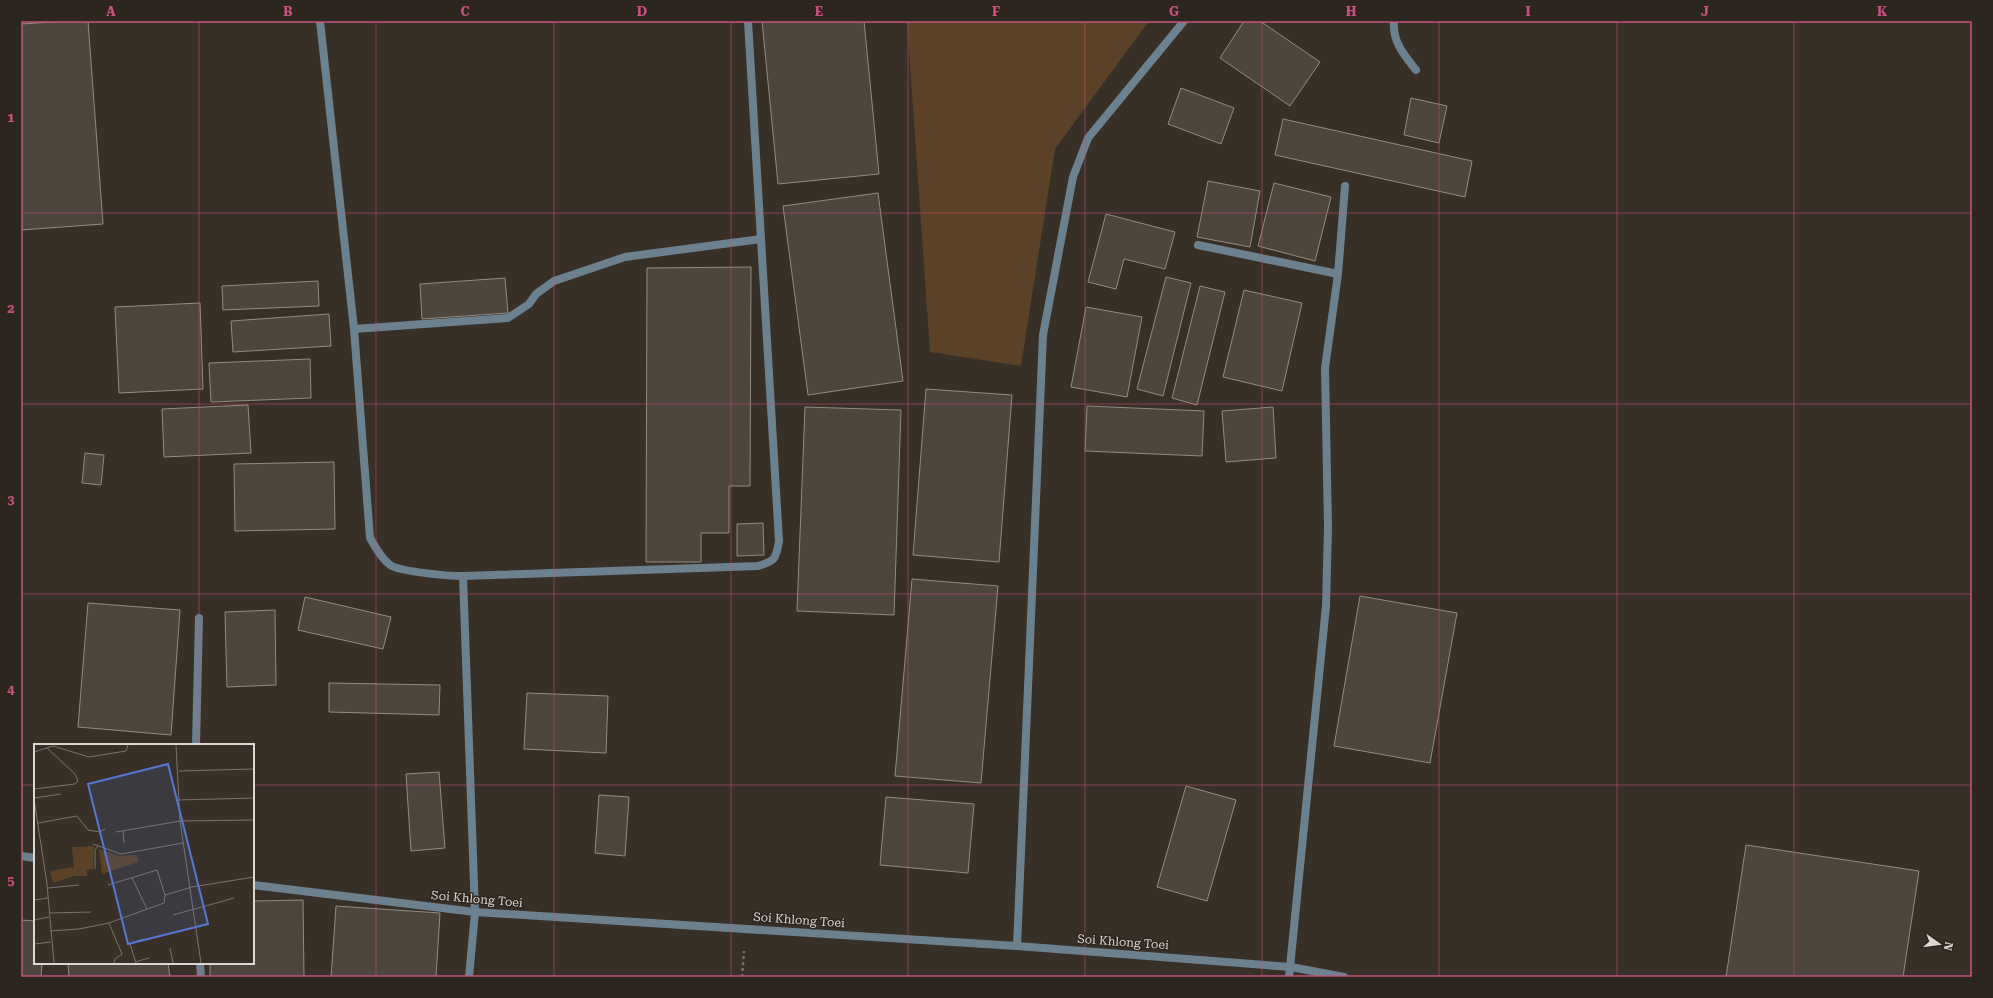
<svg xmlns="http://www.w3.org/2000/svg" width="1993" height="998" font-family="'Roboto Serif',serif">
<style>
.green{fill:#5b4125}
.building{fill:#4e463d;stroke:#948b81}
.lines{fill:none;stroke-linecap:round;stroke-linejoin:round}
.path{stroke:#766e68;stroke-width:2.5;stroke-dasharray:3 3;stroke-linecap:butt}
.service{stroke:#6c8190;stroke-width:8}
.minor{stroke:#6c8190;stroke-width:8}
.grid{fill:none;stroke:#ca517f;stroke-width:1;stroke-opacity:0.55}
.labels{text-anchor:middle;stroke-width:3;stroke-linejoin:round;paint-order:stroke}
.street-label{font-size:12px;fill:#dcd7d2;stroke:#2d261e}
.inset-road{fill:none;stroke:#7a726b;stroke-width:1}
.view{fill:#5677d6;fill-opacity:0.15;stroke:#5677d6;stroke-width:2}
.inset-edge{fill:none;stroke:#dcd7d2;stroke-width:2}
.neatline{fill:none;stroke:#ca517f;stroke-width:1.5}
.grid-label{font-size:13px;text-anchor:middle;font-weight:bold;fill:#ca517f}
</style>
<rect width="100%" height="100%" fill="#382f27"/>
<path class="green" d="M907,21H1149L1055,149L1021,366L930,352Z"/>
<path class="building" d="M69,21H88L103,224L21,230V24Z
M762,21H864L879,174L778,184Z
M1244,21H1260L1320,62L1290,106L1220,58Z
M1181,88L1234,108L1221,144L1168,124Z
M1411,98L1447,106L1439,143L1404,135Z
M1283,119L1472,161L1465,197L1275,155Z
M1208,181L1260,191L1250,247L1197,237Z
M1274,183L1331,197L1315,261L1258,246Z
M878,193L903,381L808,395L783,206Z
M1106,214L1175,232L1165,269L1124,259L1116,289L1088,282Z
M751,267L750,486H729V533H701V562H646L647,268Z
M1166,277L1191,283L1163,396L1137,389Z
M505,278L508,313L422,319L420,284Z
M318,281L319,306L223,310L222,286Z
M1200,286L1225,292L1197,405L1172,398Z
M1244,290L1302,303L1282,391L1223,377Z
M200,303L203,389L119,393L115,307Z
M1086,307L1142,317L1127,397L1071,387Z
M329,314L331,346L233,352L231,321Z
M310,359L311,398L211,402L209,363Z
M926,389L1012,395L999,562L913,555Z
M248,405L251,453L164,457L162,409Z
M1087,406L1204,411L1202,456L1085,451Z
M805,407L901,410L894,615L797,611Z
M1273,407L1276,458L1226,462L1222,411Z
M85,453L104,455L101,485L82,483Z
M334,462L335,529L235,531L234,464Z
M763,523L764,555L737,556V524Z
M912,579L998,586L981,783L895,776Z
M1360,596L1457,613L1430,763L1334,746Z
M305,597L391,617L383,649L298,630Z
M88,603L180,610L171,735L78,727Z
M275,610L276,685L227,687L225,612Z
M329,683L440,685L439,715L329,712Z
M527,693L608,696L606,753L524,749Z
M439,772L445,848L411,851L406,774Z
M1186,786L1236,800L1207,901L1157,887Z
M599,795L629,797L625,856L595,853Z
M886,797L974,804L968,873L880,865Z
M1746,845L1919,871L1903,977H1726Z
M303,900L304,977H210V963H253V901Z
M336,906L440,913L436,977H331Z
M21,920L35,921V963H42L41,977H21Z
M68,963H168L170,977H69Z"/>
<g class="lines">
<path class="path" d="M742,977L744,951"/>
<path class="service" d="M1394,21C1392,41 1404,55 1416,70
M354,329L508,318L529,304L536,294L554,281L625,257L761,239
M463,576L758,566C776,561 776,558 779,541L748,21"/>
<path class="minor" d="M320,21L354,329L370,538C376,548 380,557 390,565C401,572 449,576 463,576L475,912L469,977
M1198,245L1338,274
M196,745L199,618
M21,856L35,858
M253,885L475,912L1017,946L1291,967L1344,977
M1017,946L1043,335L1073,177L1088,138L1184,21
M200,963L201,977
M1289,977L1326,606L1328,527L1325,368L1338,274L1345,186"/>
</g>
<path class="grid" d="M199,21V745M376,21V977M554,21V977M731,21V977M908,21V977M1085,21V977M1262,21V977M1439,21V977M1617,21V977M1794,21V977M21,213H1972M21,404H1972M21,594H1972M21,785H35M253,785H1972M199,963V977"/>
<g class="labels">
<g class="street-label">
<text transform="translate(477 899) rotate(5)" y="4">Soi Khlong Toei</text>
<text transform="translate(799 920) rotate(4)" y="4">Soi Khlong Toei</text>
<text transform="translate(1123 942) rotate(4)" y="4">Soi Khlong Toei</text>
</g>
</g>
<g transform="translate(34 744)">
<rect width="220" height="220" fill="#382f27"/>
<path d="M60,102L59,125L53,126V132H41L19,139L16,127L40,123L38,103ZM65,105L85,112L103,111L104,118L68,130Z" fill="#5b4125"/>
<path class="inset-road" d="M142,1L146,77L167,219M0,8L19,2L55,13L92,7L94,1M145,27L220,25M0,45L41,40L44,37L41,30L13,4M0,54L27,50M0,55L13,140L20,219M144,56L220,54M4,79L43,72L54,86L66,88L71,85M89,87L90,99M82,88L146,77L220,76M59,100L87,110L149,99M61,125V106L64,102M98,134L113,165M74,141L123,126L131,151M14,144L45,141M0,156L14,154M15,169L57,168M139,171L200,154M0,176L15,173M75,179L88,210L81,215L80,219M16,187L45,185L75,179L130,159L131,151L158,143L220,133M0,200L17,198M136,204L139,219M101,218L115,214M102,219L96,200L109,195"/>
<path class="view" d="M134,20L174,180L94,200L54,40Z"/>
<rect width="220" height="220" class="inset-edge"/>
</g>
<rect width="1993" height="998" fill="none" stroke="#2d261e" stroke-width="44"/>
<g transform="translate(1939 944) rotate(104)" stroke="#2d261e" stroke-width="3" paint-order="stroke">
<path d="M0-3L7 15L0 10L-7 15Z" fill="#dcd7d2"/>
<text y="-6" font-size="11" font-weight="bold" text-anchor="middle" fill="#dcd7d2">N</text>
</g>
<rect x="22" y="22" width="1949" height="954" class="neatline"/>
<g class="grid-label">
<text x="111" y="16">A</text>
<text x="288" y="16">B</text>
<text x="465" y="16">C</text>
<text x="642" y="16">D</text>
<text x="819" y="16">E</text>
<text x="996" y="16">F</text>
<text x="1174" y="16">G</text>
<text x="1351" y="16">H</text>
<text x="1528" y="16">I</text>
<text x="1705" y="16">J</text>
<text x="1882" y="16">K</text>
<text x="11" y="122">1</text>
<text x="11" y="313">2</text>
<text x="11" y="504">3</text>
<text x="11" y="694">4</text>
<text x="11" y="885">5</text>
</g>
</svg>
